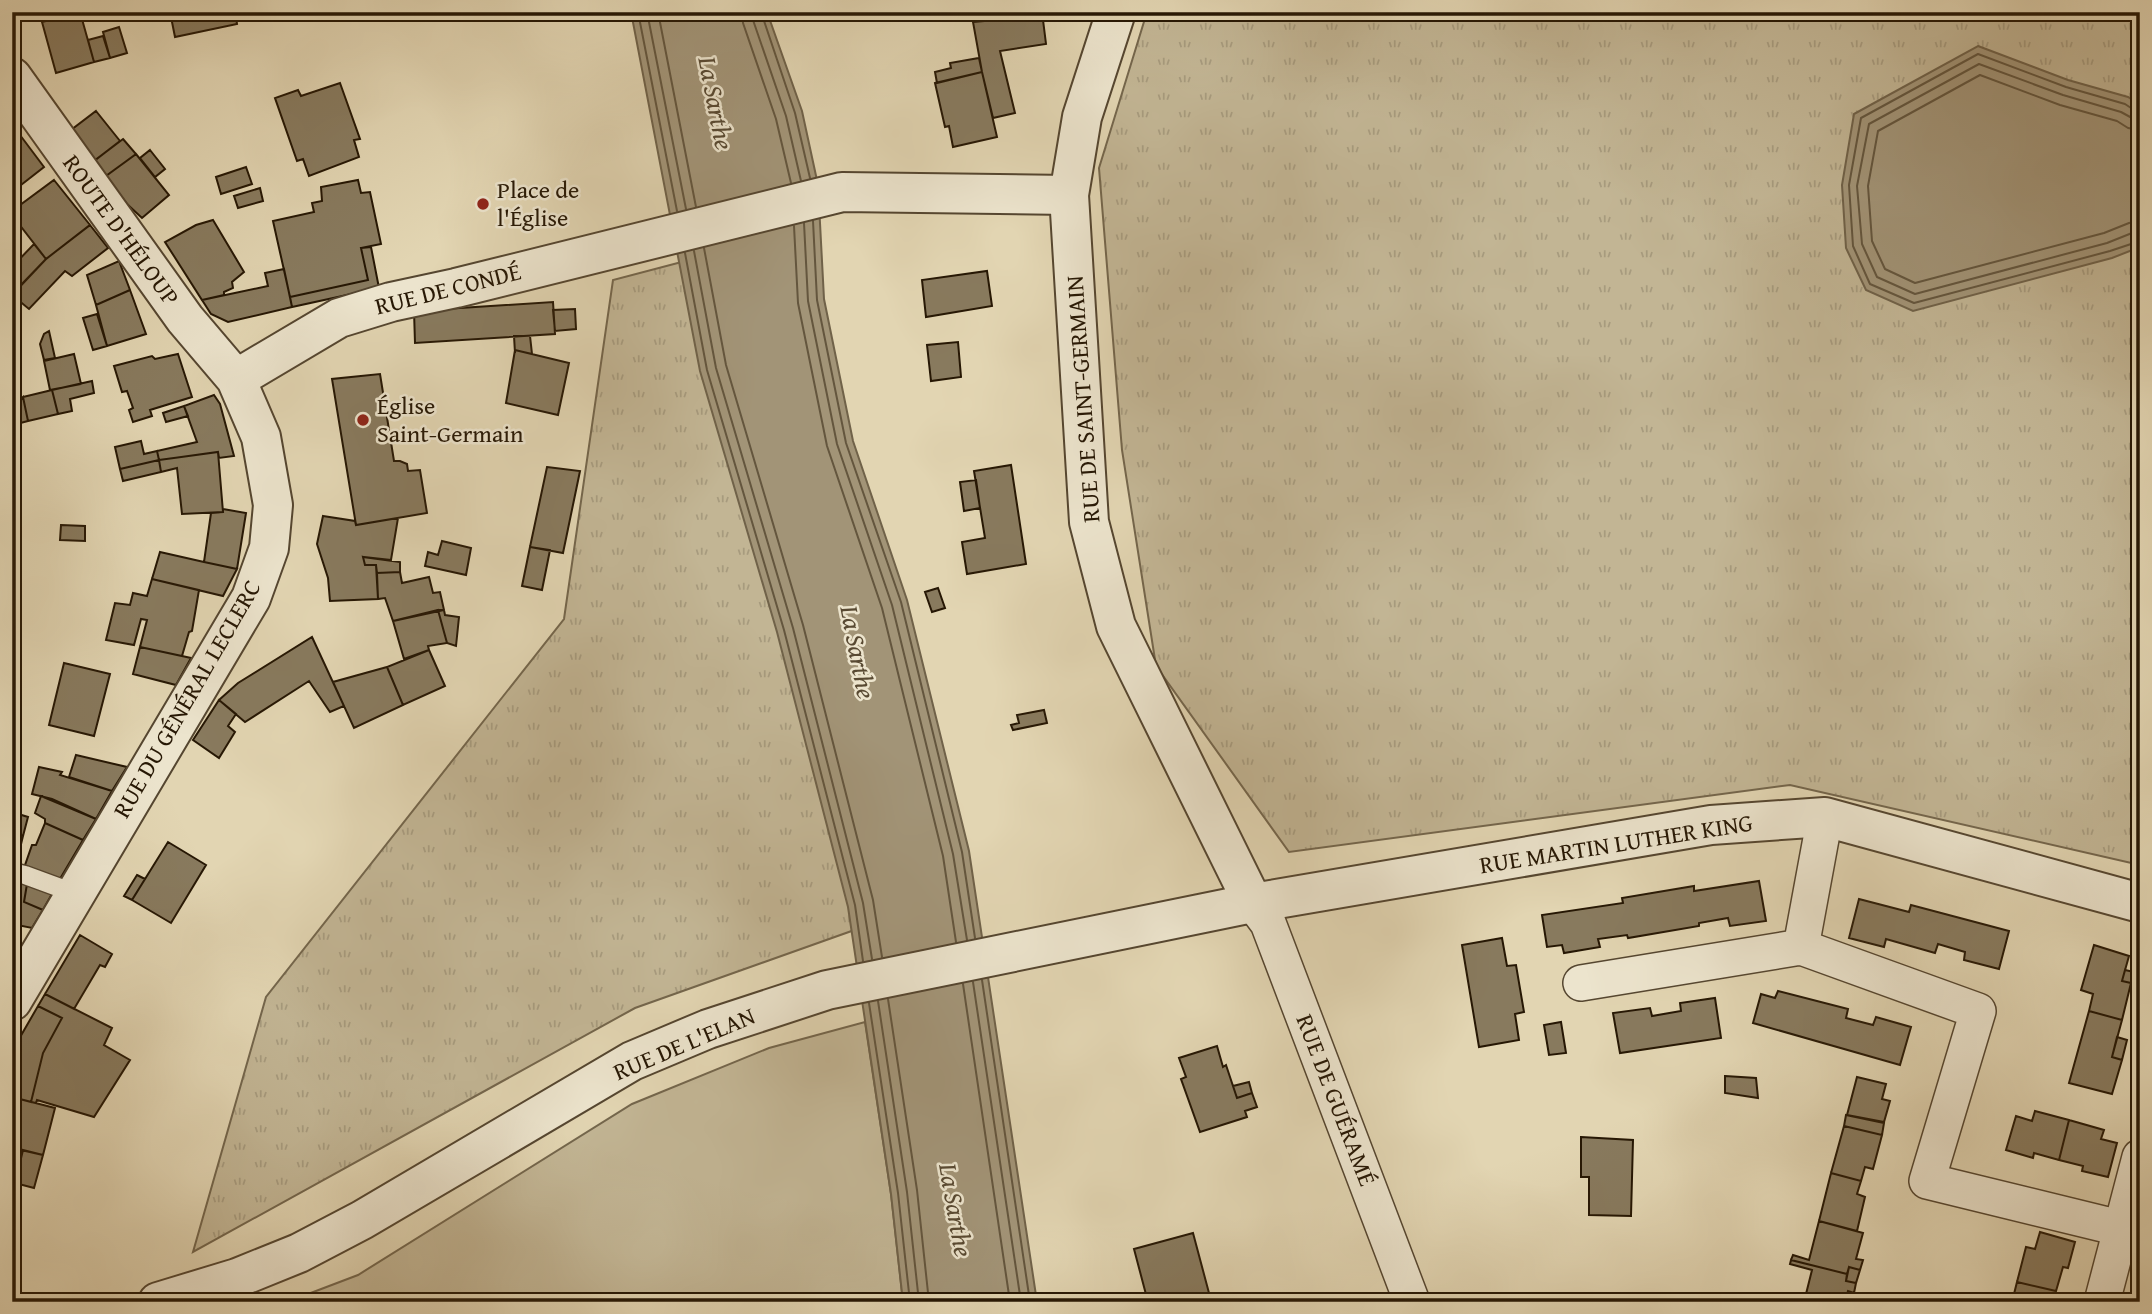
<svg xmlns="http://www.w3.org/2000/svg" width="2152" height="1314" font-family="'Gentium Book Plus',serif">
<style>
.grass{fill:url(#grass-tufts);stroke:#74664c;stroke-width:2}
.park{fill:#c2b594;stroke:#74664c;stroke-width:2}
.water{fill:#a29477;stroke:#706249;stroke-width:2}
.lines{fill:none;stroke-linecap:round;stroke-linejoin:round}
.shore{stroke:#64563e;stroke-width:2}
.building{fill:#887a5e;stroke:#261704;stroke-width:2}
.service-casing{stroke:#554630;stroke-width:21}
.minor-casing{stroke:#554630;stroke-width:38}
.tertiary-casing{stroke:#554630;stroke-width:42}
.service{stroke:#ece4cd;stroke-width:18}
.minor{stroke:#ece4cd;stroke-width:35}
.tertiary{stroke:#ece4cd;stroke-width:38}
.poi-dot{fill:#8f2418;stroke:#ece4cd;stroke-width:2.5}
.labels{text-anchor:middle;stroke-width:5;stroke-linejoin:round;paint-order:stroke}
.poi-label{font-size:24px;fill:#261704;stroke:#ece4cd;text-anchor:start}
.street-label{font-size:24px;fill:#261704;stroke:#ece4cd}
.water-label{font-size:26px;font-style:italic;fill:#584932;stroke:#ece4cd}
</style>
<defs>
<pattern id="grass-tufts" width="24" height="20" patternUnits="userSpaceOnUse" patternTransform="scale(1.75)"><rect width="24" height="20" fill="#c2b594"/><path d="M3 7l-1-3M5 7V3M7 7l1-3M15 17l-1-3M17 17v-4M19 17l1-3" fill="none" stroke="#a79b7e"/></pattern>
</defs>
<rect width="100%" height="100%" fill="#e2d5b2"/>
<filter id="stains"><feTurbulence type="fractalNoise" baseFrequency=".00286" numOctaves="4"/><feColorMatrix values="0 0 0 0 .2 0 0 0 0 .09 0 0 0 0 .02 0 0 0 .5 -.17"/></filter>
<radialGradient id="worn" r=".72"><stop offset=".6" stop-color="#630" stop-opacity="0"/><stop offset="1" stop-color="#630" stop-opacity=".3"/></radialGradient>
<path class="grass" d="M1147,12H2140V865L1790,785L1289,852L1156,666L1122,450L1099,168Z
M693,259L874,923L635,1008L193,1252L266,997L564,619L613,280Z"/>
<path class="park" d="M865,1022L891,1194L903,1302H287L358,1275L632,1104L769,1048Z"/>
<path class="water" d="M631,12H767L802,111L818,185L824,299L853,441L907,600L969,851L1037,1302H903L891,1194L848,907L777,632L700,371Z
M1978,46L2068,80L2128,97L2140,105V247L2112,258L1913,311L1866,290L1846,248L1842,185L1854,114Z"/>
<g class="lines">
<path class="shore" d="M638,12L677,211
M647,12L686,209
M658,12L696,207
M742,12L743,23L776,119L791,183
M752,12L753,20L786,116L801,181
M761,12L795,113L810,178
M2140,110H2134L2125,104L2066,87L1978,54L1861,118L1849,185L1853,246L1870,284L1914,303L2110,251L2140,241
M2140,119L2132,118L2121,112L2063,95L1979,64L1869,124L1857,186L1862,244L1877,277L1915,294L2107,243L2132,233L2140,232
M2140,130L2128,128L2117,121L2060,105L1980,75L1878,131L1868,186L1872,241L1885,269L1915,283L2104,233L2129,223L2140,221
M813,221L817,300L846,443L901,602L962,852L975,938
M804,223L808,301L837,444L892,605L953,854L967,940
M794,226L798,303L827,446L882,608L943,856L956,942
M704,248L726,365L803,625L873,900L882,957
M694,251L716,368L793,628L863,903L872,959
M685,253L707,370L784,630L855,905L863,961
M982,980L1030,1302
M973,982L1021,1302
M963,984L1010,1302
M888,999L917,1190L929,1302
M878,1001L907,1192L919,1302
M869,1003L898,1193L910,1302"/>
</g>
<path class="building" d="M43,12H73V13L45,20Z
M80,12L94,62L56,73L42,22Z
M170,12H259L236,17L237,24L175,37Z
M1005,12H1042L1046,44L1000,51L1015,113L993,118L982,72L973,22L1006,19Z
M119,27L127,53L110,58L103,32Z
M103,36L110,58L94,62L88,40Z
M979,58L982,72L937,83L935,72L951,68L950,63Z
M982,72L997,137L953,147L949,126L945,127L935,83Z
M340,83L360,139L354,140L359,157L309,176L303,159L297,161L275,98L298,90L301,96Z
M96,111L120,141L94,161L71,130Z
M14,127L44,167L12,192V128Z
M123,139L136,154L106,176L94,161Z
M150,150L165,169L155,177L140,158Z
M136,154L169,195L142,218L127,204L106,176Z
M246,167L252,184L221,194L216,177Z
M54,180L90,225L46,259L12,215V211Z
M358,180L361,193L370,192L381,244L361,248L368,280L290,297L273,221L314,212L312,203L322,201L321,187Z
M260,188L263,201L238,208L234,196Z
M213,220L244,272L232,282L233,288L224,292V295L202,300L165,242L196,225Z
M90,225L108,248L72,276L65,271L29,309L12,295L46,259Z
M34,244L46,259L20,286L12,279V267Z
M371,247L379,288L292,307L290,297L368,280L361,248Z
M119,261L130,290L96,305L87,275Z
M284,269L292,307L228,322L211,314L202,300L268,286L265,273Z
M987,271L992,306L926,317L922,280Z
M12,279L20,286L12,295Z
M130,290L146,334L107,346L96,305Z
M553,302L555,334L415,343L414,311Z
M575,309L576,329L555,331L553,310Z
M97,314L107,346L93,350L83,318Z
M49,331L55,358L44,360L40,344L44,334Z
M514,336H530L532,354L515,350V353Z
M958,342L961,377L931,381L927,345Z
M515,350L569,363L558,415L506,403Z
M74,354L81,384L50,390L44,361Z
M178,354L192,397L150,410L152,416L133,422L129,410L133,408L127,391L122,392L114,366L152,356L155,359Z
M380,374L394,461H400L407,464L408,471L420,470L427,513L356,525L332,379Z
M92,381L94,393L70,399L72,411L58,414L52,390Z
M52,390L58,414L28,421L23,397Z
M214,395L220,404L234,456L219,458L218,452L159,460L157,451L197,442L184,406Z
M23,397L28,421L13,425L12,409Z
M184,406L188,416L166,422L163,413Z
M141,441L144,454L157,451L159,460L120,469L115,447Z
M218,452L223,512L182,514L177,468L161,472L159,460Z
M159,460L161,472L123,481L120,469Z
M1011,465L1026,564L967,574L962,542L985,538L974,471Z
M547,467L580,471L563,553L530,547Z
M976,480L980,508L964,511L960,482Z
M223,509L246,513L237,569L204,562L211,513L223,512Z
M323,516L355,521L356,525L398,518L391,560L363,557L365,565H376L378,599L330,601L328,578L317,544Z
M61,525L85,526V541L60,540Z
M442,541L471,548L466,575L425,566L428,552L438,555Z
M530,547L550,550L542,590L522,586Z
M160,552L204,562L237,569L223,596L152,579Z
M363,557L400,562V572L377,573L376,565H365Z
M400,572L402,583L429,577L433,593L440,592L444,610L393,621L385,598L378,599L377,573Z
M152,579L199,590L192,631L189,632L182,656L140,647L147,620L141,619L134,645L106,640L115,603L130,605L133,593L147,596Z
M938,588L945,608L932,612L925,592Z
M438,610L447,643L428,646L429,650L404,659L393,621Z
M438,610H444L445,615L459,617L456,646L447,643Z
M312,637L344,706L330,712L309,681L245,722L219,700L238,683Z
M140,647L182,656L191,658L176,685L133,674Z
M429,650L445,686L403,705L387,667Z
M64,663L110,674L94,736L49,725Z
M387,667L403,705L354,728L333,682Z
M219,700L236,714L228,726L235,732L219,758L193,740Z
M12,702H16L15,724H12Z
M1044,710L1047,723L1013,730L1011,725L1019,723L1017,715Z
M76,755L127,767L112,791L69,777Z
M39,767L62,772L60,775L112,791L96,819L52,799L32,794Z
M41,796L96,819L83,840L45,823V819L35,813Z
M12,812L28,817L23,836L12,833Z
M45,823L83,840L57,884L23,871L32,845H36Z
M12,833L23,836L15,869L12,868Z
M168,842L206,865L171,923L132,900Z
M137,875L145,879L132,900L124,896Z
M12,876L27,884L24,902L43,910L32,928L12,924Z
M1759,881L1766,921L1730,926L1728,918L1699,923V926L1628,938L1627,935L1598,939L1600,947L1564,953L1562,945L1547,947L1542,915L1623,903L1622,898L1694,886V891Z
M27,884L52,894L43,910L24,902Z
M1859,899L1909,912L1911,905L2009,931L1999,969L1964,960L1965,952L1938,944L1935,953L1886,939L1884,947L1849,938Z
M80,935L112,954L105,967L100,965L74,1009L45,994Z
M1502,938L1507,966L1516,965L1524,1012L1515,1014L1519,1040L1479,1047L1462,945Z
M2094,945L2129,956L2122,981L2131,983L2122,1020L2089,1011L2093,994L2081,990Z
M2125,970L2134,972L2131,983L2122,981Z
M1778,991L1848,1009L1846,1018L1873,1025L1876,1017L1911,1027L1900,1065L1753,1023L1761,994L1775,998Z
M45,994L112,1028L104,1045L130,1060L94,1117L37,1100L36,1103L31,1102L43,1053L62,1018L38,1006Z
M1715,998L1721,1038L1620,1053L1613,1013L1650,1008L1652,1016L1681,1011L1680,1003Z
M38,1006L62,1018L43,1053L31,1102L12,1097V1061L19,1039Z
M2089,1011L2122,1020L2112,1057L2122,1060L2112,1094L2069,1083Z
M1561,1022L1566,1053L1549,1055L1544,1025Z
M2117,1037L2127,1040L2122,1060L2112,1057Z
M1217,1046L1223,1067L1226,1065L1237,1098L1252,1093L1257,1107L1245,1111L1247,1117L1200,1132L1181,1079L1186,1077L1179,1058Z
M1725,1076L1756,1078L1758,1098L1725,1093Z
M1857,1077L1886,1084L1882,1099L1890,1101L1884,1122L1847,1115Z
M1249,1082L1252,1093L1237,1098L1233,1086Z
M12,1097L55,1108L43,1155L12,1148Z
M2035,1111L2069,1120L2059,1160L2034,1153L2033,1158L2006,1150L2016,1116L2032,1121Z
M1846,1115L1884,1123L1882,1135L1844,1126Z
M2069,1120L2104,1130L2101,1139L2117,1143L2108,1177L2082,1171L2083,1166L2059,1160Z
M1844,1126L1882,1135L1873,1169L1865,1167L1861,1181L1831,1173Z
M1581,1137L1633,1140L1631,1216L1589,1215V1177H1581Z
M12,1148L23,1150L12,1194Z
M23,1150L43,1155L34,1188L15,1183Z
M1831,1173L1861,1181L1857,1194L1865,1197L1857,1231L1819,1221Z
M1819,1221L1863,1233L1856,1259L1863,1260L1860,1270L1849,1267L1847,1274L1791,1260L1793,1255L1809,1260Z
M2040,1232L2075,1242L2068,1268L2063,1267L2056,1291L2017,1282L2026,1247L2035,1249Z
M1193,1233L1209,1293L1177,1302H1148L1134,1249Z
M1791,1260L1847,1274L1846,1281L1856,1283L1854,1293L1848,1291L1845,1302H1804L1812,1270L1790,1264Z
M1849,1267L1860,1270L1856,1283L1846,1281Z
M2017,1282L2056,1291L2054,1302H2012Z
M1627,1298L1654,1302H1626Z"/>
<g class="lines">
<defs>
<path id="service" d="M12,872L25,875L74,893"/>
<path id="minor" d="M1253,903L1268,923L1412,1302
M1801,947L1825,817
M1581,983L1801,947L1978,1011L1927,1181L2140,1233
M2102,1302L2140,1157"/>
<path id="tertiary" d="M1116,12L1082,117L1069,195L1089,522L1116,626L1253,903
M12,77L185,319L236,379L261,437L273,505L269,548L251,598L12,1001
M236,379L339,318L391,302L456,288L842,192L1069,195
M158,1302L237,1278L299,1253L362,1220L632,1061L708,1029L827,990L1253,903L1711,825L1825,817L2140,903"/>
</defs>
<use href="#service" class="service-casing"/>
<use href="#minor" class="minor-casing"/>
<use href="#tertiary" class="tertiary-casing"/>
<use href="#service" class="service"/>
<use href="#minor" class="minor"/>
<use href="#tertiary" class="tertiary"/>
</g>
<g class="poi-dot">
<circle cx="483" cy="204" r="7"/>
<circle cx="363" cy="420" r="7"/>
</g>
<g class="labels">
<g class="poi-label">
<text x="497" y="198">Place de<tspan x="497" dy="28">l'Église</tspan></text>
<text x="377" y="414">Église<tspan x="377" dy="28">Saint-Germain</tspan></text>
</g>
<g class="street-label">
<text transform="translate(121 230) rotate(54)" y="8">ROUTE D'HÉLOUP</text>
<text transform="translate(448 289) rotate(-14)" y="8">RUE DE CONDÉ</text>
<text transform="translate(1083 399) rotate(-94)" y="8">RUE DE SAINT-GERMAIN</text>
<text transform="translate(187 699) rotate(-60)" y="8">RUE DU GÉNÉRAL LECLERC</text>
<text transform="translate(1616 844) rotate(-9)" y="8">RUE MARTIN LUTHER KING</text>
<text transform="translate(684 1044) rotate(-23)" y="8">RUE DE L'ELAN</text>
<text transform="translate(1336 1100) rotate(69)" y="8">RUE DE GUÉRAMÉ</text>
</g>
<g class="water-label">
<text transform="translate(716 103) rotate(79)" y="9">La Sarthe</text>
<text transform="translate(858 652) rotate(79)" y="9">La Sarthe</text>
<text transform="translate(956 1210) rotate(80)" y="9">La Sarthe</text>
</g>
</g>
<rect width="2152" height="1314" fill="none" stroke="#e2d5b2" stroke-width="42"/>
<rect x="14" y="14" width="2124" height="1286" fill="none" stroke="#261704" stroke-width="3.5"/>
<rect x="21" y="21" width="2110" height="1272" fill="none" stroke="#261704" stroke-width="2"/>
<rect width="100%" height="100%" filter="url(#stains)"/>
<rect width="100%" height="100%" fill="url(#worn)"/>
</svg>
